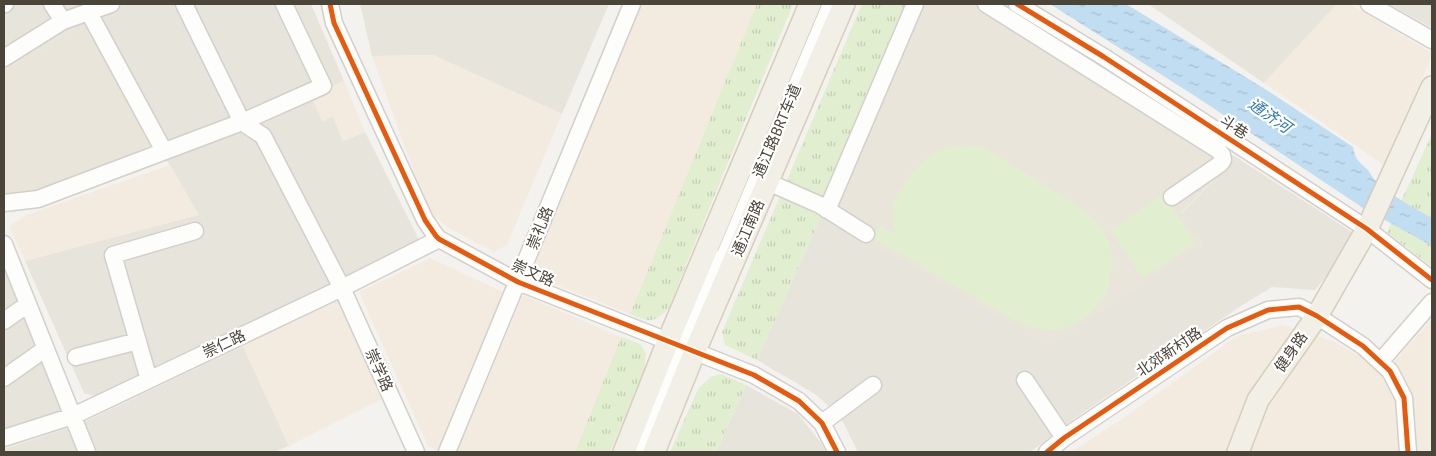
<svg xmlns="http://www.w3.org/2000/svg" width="1436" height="456" font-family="'PT Sans','Noto Sans SC',sans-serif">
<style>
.residential{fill:#e7e4dc}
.commercial{fill:#f3ebdf}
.education{fill:#eae5da}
.grass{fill:#e1eecf}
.park{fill:url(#park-tufts)}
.water{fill:url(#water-ripples)}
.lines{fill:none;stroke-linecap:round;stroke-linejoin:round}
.minor-casing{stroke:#d2d0cb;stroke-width:19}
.major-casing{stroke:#d6cebb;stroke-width:24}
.minor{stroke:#fdfdfc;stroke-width:16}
.major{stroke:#f2efe6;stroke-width:21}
.cycleway-casing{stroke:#fff;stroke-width:8}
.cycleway{stroke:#e8590c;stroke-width:5}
.labels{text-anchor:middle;stroke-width:4.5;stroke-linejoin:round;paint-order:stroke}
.street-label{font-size:15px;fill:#4b4439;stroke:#fff}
.water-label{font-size:16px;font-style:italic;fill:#2e7ab2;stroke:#fff}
</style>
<defs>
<pattern id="park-tufts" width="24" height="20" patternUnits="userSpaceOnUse" patternTransform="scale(1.25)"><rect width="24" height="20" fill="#e1eecf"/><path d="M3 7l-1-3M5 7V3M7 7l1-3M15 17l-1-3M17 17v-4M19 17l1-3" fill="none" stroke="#c3cdb2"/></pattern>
<pattern id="water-ripples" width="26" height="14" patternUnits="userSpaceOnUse" patternTransform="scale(1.25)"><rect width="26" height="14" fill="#c0ddf1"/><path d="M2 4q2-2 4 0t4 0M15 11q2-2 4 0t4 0" fill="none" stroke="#a6bfcf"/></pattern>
</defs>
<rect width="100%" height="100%" fill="#f4f2ee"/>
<path class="residential" d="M4,4H311L344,81L312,96L323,121L333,116L343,141L365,132L420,242L98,397L84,393L25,261L198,214L170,165L153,145L74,28L4,71Z
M360,4H609L562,114L433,55L372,56Z
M1148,4H1337L1264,83Z
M1389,4H1432V28Z
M1236,157L1358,236L1315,290L1272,287L1244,304L1084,412L1030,452H858L840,416L815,394L757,360L822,214L1203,244L1181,214Z
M4,264L65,411L4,431Z
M243,346L289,446L274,452H4V449L80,424Z
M746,385L798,414L822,444L826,452H716Z"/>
<path class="commercial" d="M642,4H757L630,314L531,275Z
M1337,4H1350L1432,53V56L1384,165L1264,83Z
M433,55L562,114L507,245L494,252L447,227L433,215L423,197L372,56Z
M344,81L365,132L343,141L333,116L322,121L311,96Z
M170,165L199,215L25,261L9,226L29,214Z
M430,258L503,292L439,451L428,446L359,292Z
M523,295L621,337L575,452H457Z
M337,299L382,399L289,446L243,346Z
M1432,319V452H1415L1392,364Z
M1283,325L1333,341L1370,362L1388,383L1399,409L1402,452H1071L1125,417L1237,336Z"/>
<path class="education" d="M909,4H994L1236,157L1181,213L1203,244L1050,347L822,214Z
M74,28L87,30L153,145L40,190L4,194V71Z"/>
<path class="grass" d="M968,145L984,147C1006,161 1027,174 1049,188C1068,200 1089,210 1102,229C1128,265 1103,320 1062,329C1044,332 1030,327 1014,320L872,238L880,225L895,234C894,229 892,223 892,218C891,191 923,153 949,147C955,145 962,145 968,145Z
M1163,194L1196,243L1143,279L1110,230Z"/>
<path class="park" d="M757,4H793L668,309C653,324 649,322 630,314Z
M862,4H909L822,214L757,360L725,345L722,332Z
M1431,136L1432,139V267L1387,232Z
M621,337L640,344L646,353L644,369L610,452H575Z
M721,374L746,385L716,452H670L698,389L710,377Z"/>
<path class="water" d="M1050,4H1126L1265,89L1353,147C1355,159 1358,161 1367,169C1370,172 1371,176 1374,179C1387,193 1415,209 1432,218V246L1363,208L1195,96Z"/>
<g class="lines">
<defs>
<path id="minor" d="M4,4H5
M52,4L63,21
M184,4L242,122L263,136L342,288L416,452
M330,4L334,23L425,220L436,236L439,239L518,282L754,375L799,401L822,423L837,452
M986,4L1218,150L1222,155L1223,160L1220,164L1172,197
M1017,4L1104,57L1367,229L1432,280
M1369,4L1432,40
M88,11L164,151
M4,58L63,21L111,4
M768,182L820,205L866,234
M4,203L38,199L242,122L323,86L284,4
M827,210L915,4
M4,244L87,452
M717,274L831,4
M4,321L28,304
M76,357L138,341
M1380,362L1432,302
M4,378L45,349
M149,380L113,255L195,231
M1025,380L1064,438
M822,423L873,385
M4,438L73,416L342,288L439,239
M447,452L632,4
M637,452L716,259
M1047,452L1064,438L1227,328L1268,310L1299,307L1317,316L1363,346L1390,371L1404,398L1408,452"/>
<path id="major" d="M624,452L668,341L810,4
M654,452L695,351L844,4
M1238,452L1258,400L1317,316L1367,229L1432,87"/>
</defs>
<use href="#minor" class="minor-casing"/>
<use href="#major" class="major-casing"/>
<use href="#minor" class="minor"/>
<use href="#major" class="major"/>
<defs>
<path id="cycleway" d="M330,4L334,23L425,220L436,236L439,239L518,282L754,375L799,401L822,423L837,452
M1017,4L1104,57L1367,229L1432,280
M1047,452L1064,438L1227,328L1268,310L1299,307L1317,316L1363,346L1390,371L1404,398L1408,452"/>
</defs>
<use href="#cycleway" class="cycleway-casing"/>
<use href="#cycleway" class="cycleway"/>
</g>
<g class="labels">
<g class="street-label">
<text transform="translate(1234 127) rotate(33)" y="5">斗巷</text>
<text transform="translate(777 131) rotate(-67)" y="5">通江路BRT车道</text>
<text transform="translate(540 228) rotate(-68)" y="5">崇礼路</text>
<text transform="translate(748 228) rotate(-67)" y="5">通江南路</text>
<text transform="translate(533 273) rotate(24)" y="5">崇文路</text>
<text transform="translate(224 344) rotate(-25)" y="5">崇仁路</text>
<text transform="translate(1169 352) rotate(-34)" y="5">北郊新村路</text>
<text transform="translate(1291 352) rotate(-55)" y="5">健身路</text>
<text transform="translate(379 370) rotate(66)" y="5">崇学路</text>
</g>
<g class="water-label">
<text transform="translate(1270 115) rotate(35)" y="6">通济河</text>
</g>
</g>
<rect width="1436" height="456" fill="none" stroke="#4b4439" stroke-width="10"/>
</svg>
